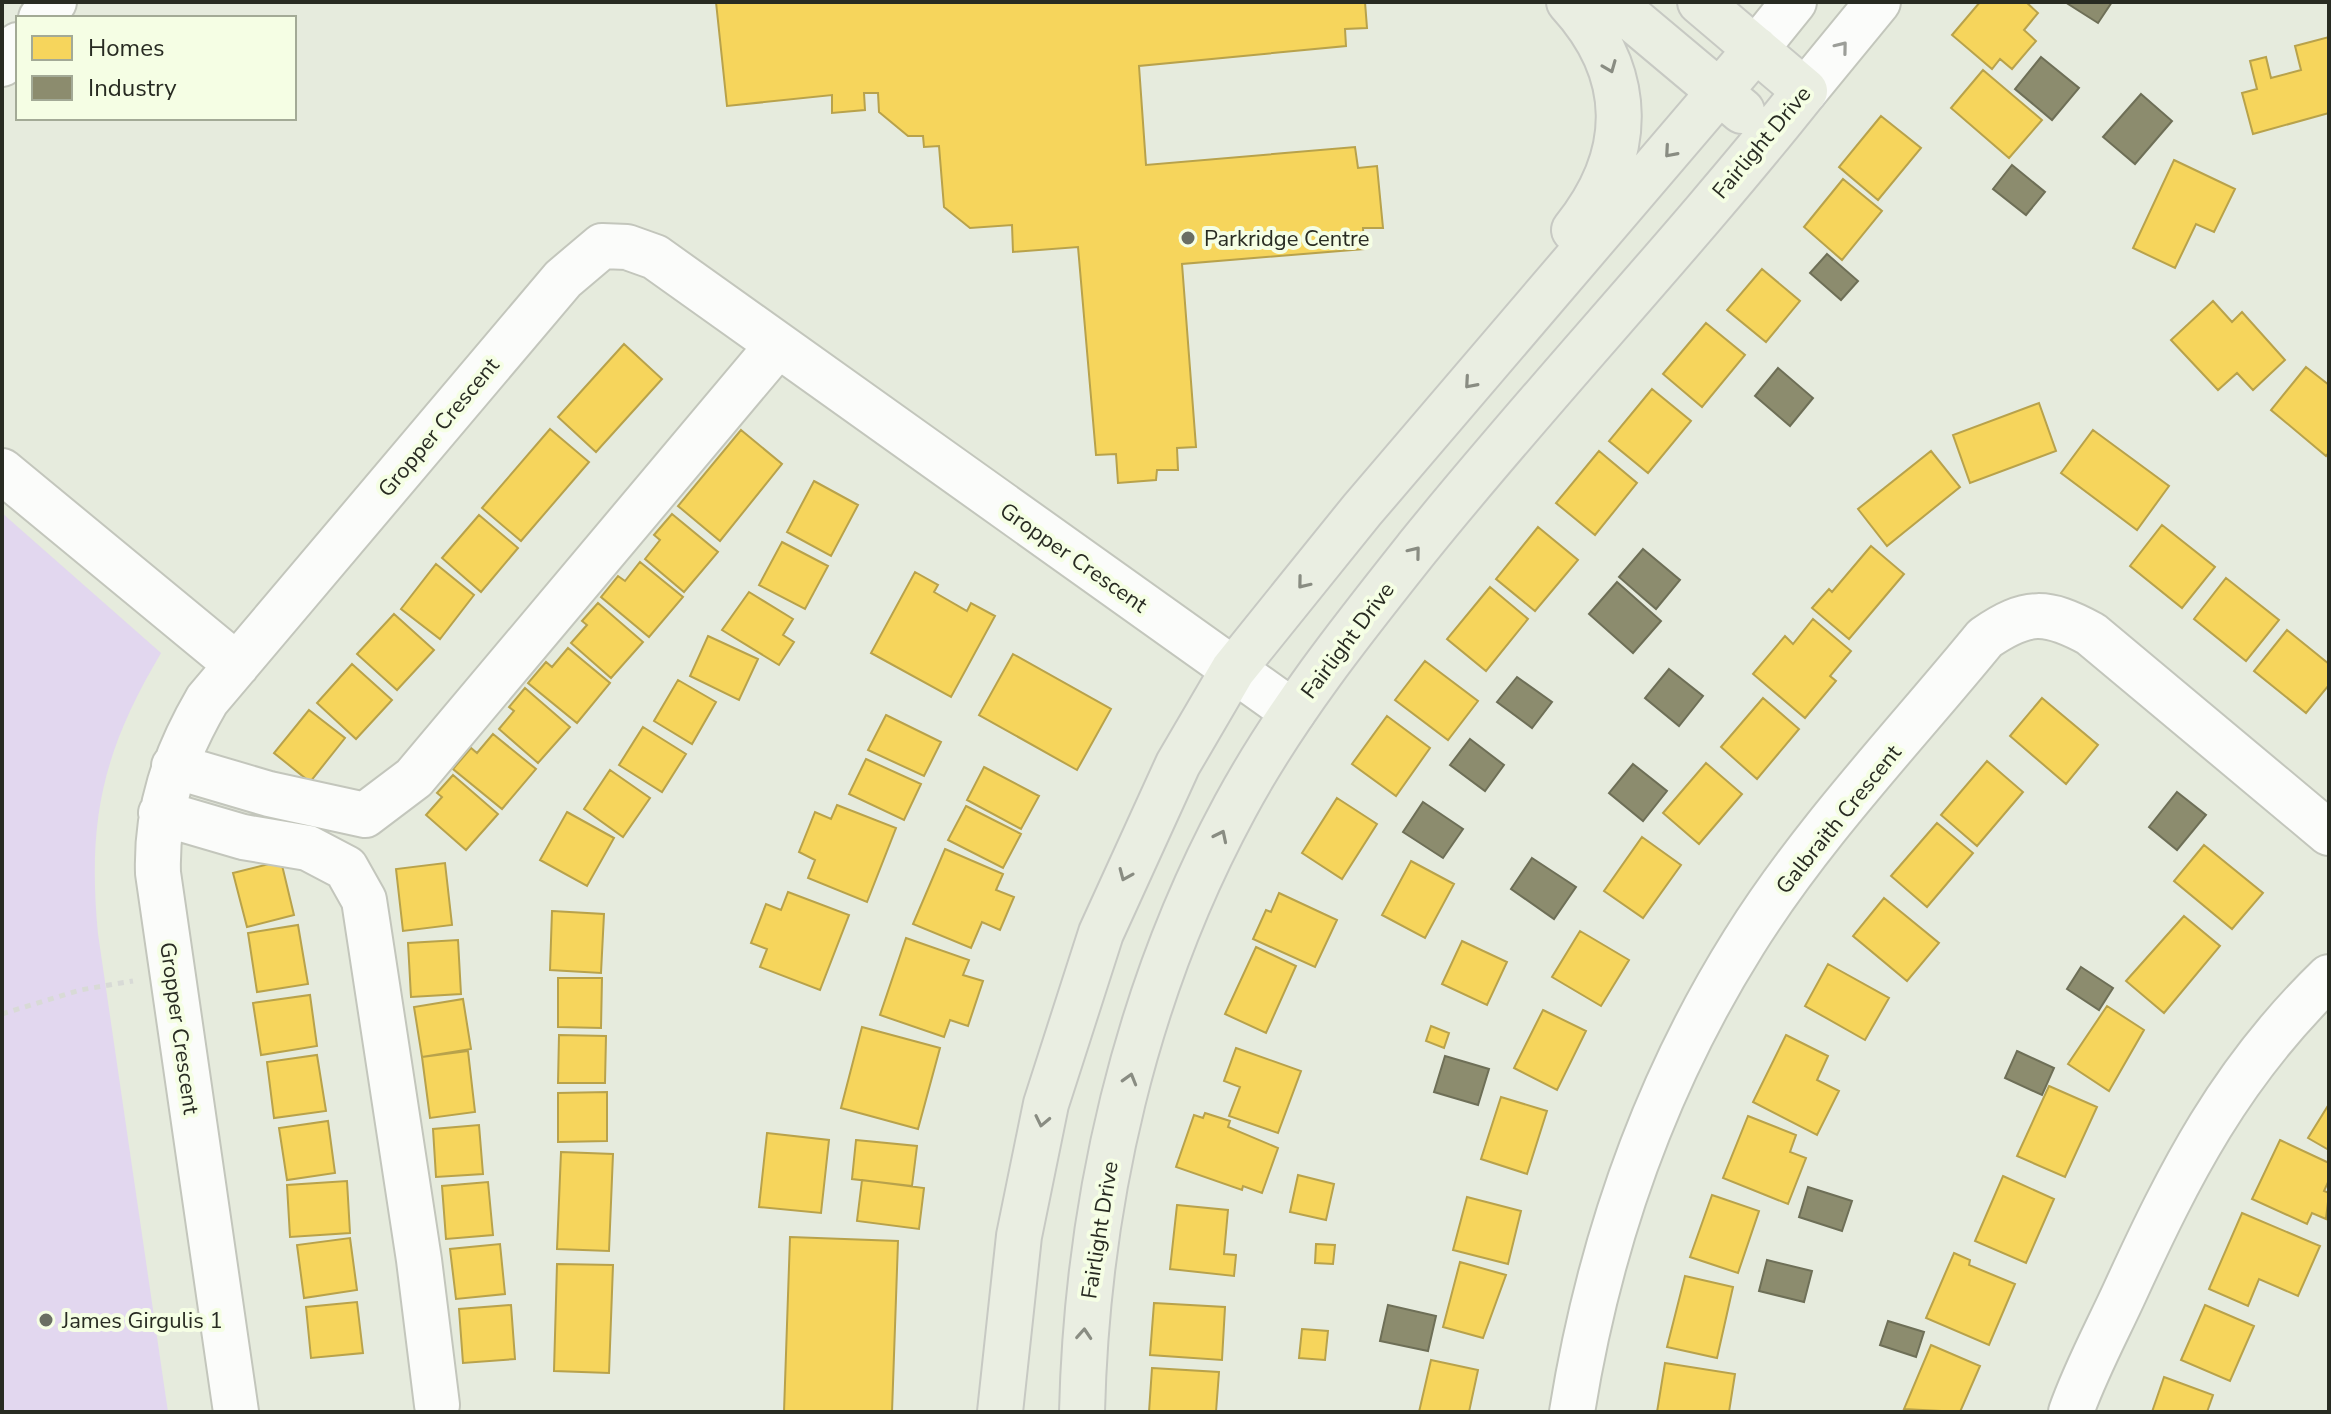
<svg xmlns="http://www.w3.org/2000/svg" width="2331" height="1414" font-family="'Nunito Sans',sans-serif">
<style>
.green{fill:#e2d7ef}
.homes{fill:#f6d55c;stroke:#b8a24b;stroke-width:2}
.industry{fill:#8c8c6e;stroke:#6e6f57;stroke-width:2}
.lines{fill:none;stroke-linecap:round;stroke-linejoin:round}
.minor-casing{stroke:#c3c6bc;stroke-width:48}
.major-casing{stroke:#c7c9c3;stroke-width:48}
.path{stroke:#d8dad6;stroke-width:5;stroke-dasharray:6 6;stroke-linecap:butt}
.minor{stroke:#fbfcfa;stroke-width:44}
.major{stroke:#eaeee2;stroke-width:44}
.oneway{stroke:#9c9e99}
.oneway2{stroke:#898c82}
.poi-dot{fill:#6a6e63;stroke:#f5fee4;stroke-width:3}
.labels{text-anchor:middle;stroke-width:8;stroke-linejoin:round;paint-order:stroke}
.street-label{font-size:22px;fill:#282b22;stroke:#f5fee4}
.poi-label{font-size:22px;fill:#282b22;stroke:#f5fee4;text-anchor:start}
</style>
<rect width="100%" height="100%" fill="#e6ebdd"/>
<path class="green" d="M2,513L161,653C103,751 87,819 98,934L168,1412H2Z"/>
<path class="homes" d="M716,2H1365L1367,28L1345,29L1346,46L1139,66L1146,165L1355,147L1358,168L1377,166L1383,228H1363L1364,249L1182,264L1196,447L1177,448L1178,470H1157L1156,480L1118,483L1116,454L1096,455L1078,247L1013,252L1012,225L970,228L944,207L939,146L924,147L923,136H908L879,112L878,93H864L865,110L832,113V95L727,106Z
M1980,2H2026L2038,13L2024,30L2036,41L2012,69L2000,59L1992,69L1952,35Z
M2329,37V113L2253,134L2242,93L2257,89L2250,61L2266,57L2271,78L2301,70L2295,46Z
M1983,70L2042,120L2009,158L1951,108Z
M1881,116L1921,148L1878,200L1839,167Z
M2174,160L2235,189L2214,232L2196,224L2175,268L2133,248Z
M1843,179L1882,211L1842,260L1804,227Z
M1762,269L1800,301L1766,342L1727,310Z
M2213,301L2232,322L2242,312L2285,360L2253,390L2237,373L2218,390L2171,340Z
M1706,323L1745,355L1702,407L1663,374Z
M624,344L662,379L596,452L558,417Z
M2306,367L2329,385V452L2326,456L2271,410Z
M1652,389L1691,421L1648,473L1609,441Z
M2039,403L2056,451L1970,483L1953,435Z
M550,429L589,462L521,541L482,508Z
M741,430L782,464L720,541L678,506Z
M2093,430L2169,486L2137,530L2061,473Z
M1599,451L1637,483L1595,535L1556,503Z
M1931,451L1960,487L1887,546L1858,509Z
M814,481L858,505L831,556L787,532Z
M672,514L718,552L684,592L645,559L660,540L654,535Z
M479,515L518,548L481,592L442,558Z
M2162,525L2215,567L2182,608L2130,566Z
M1538,527L1578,560L1535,611L1496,579Z
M782,542L828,566L805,609L759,585Z
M1871,546L1904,574L1849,639L1812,608L1829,589L1832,592Z
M640,562L683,597L649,637L601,597L618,576L625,581Z
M436,564L474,595L440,639L401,609Z
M915,572L938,585L934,592L967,611L971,603L995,616L951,697L871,653Z
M2226,578L2279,620L2246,661L2194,619Z
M1490,587L1528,619L1486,671L1447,639Z
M749,592L793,619L783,635L794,642L779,665L722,630Z
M598,603L643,642L611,678L571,643L587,625L582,621Z
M394,614L434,650L397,690L357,654Z
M1813,619L1851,651L1830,676L1836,681L1805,718L1753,674L1785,636L1793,644Z
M2287,630L2329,664V685L2306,713L2254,671Z
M708,636L758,659L739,700L690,676Z
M568,648L610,683L577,723L528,683L546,662L552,667Z
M1013,654L1111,709L1077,770L979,715Z
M1425,661L1478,701L1448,740L1395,700Z
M352,664L392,700L356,739L317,703Z
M678,680L716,702L692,744L654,721Z
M525,688L570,727L538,763L499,729L514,711L509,707Z
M1763,698L1799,729L1757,779L1721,747Z
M2042,698L2098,745L2066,784L2010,736Z
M309,710L345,738L310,782L274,753Z
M886,715L941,742L924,776L868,750Z
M1387,716L1430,748L1396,796L1352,764Z
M643,727L686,754L662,792L619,765Z
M493,734L536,769L502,809L453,769L471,748L477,753Z
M866,759L921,784L904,820L849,794Z
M1987,761L2023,792L1977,846L1941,815Z
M1706,763L1742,794L1699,844L1663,813Z
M984,767L1039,796L1021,829L967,800Z
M610,770L650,798L623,837L584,809Z
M453,775L498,814L466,850L426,815L442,797L437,793Z
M1337,798L1377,824L1342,879L1302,853Z
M837,805L896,828L867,902L808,878L815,860L799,852L815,812L831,819Z
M966,806L1021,834L1003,868L948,840Z
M567,812L614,838L587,886L540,860Z
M1937,823L1973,853L1927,907L1891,876Z
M1642,837L1681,865L1643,918L1604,891Z
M2204,845L2263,893L2232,929L2174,881Z
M945,849L1003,874L996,890L1014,897L1000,930L982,922L971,948L913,924Z
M281,861L294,915L247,927L233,873Z
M1411,861L1454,884L1425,938L1382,915Z
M445,863L452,925L403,931L396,869Z
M788,892L849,915L820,990L760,967L767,949L751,943L766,904L781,910Z
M1279,893L1337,920L1315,967L1253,939L1266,910L1271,912Z
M1884,898L1939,943L1907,981L1853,936Z
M552,911L604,914L601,973L550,970Z
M2184,916L2220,946L2164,1013L2126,981Z
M298,925L308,984L257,992L248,933Z
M1580,931L1629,960L1601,1006L1552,977Z
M906,938L969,960L963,975L983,981L968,1026L950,1020L944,1037L880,1015Z
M458,940L461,994L411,997L408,943Z
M1462,941L1507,962L1487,1005L1442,984Z
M1256,947L1296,966L1266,1033L1225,1014Z
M1828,964L1889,998L1865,1040L1805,1006Z
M558,978H602L601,1028L558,1027Z
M310,995L317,1046L261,1055L253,1003Z
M463,999L471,1049L422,1057L414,1007Z
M2107,1006L2144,1030L2109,1091L2068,1064Z
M1543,1010L1586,1031L1557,1090L1514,1068Z
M1431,1026L1449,1033L1444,1048L1426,1041Z
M862,1027L940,1048L918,1129L841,1108Z
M559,1035L606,1036L605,1083H558Z
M1786,1035L1828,1056L1817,1080L1839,1091L1817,1135L1753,1102Z
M1236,1048L1301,1071L1278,1133L1229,1116L1240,1087L1224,1081Z
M468,1051L475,1112L430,1118L422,1057Z
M317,1055L326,1111L274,1118L267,1062Z
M2049,1086L2097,1107L2065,1177L2017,1156Z
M607,1092V1141L558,1142V1093Z
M1501,1097L1547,1111L1527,1174L1481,1159Z
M2329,1104V1150L2308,1138Z
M1205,1113L1230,1121L1228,1127L1278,1148L1262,1193L1243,1186L1242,1190L1176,1167L1194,1115L1203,1118Z
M1748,1116L1796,1135L1790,1152L1806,1158L1788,1204L1723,1178Z
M328,1121L335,1173L287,1180L279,1128Z
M479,1125L483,1174L436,1177L433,1129Z
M767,1133L829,1140L821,1213L759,1207Z
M856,1140L917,1146L912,1186L852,1179Z
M2280,1140L2329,1163V1180L2324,1191L2329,1193L2326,1219L2312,1213L2307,1224L2252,1199Z
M561,1152L613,1154L609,1251L557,1249Z
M1298,1175L1334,1184L1326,1220L1290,1212Z
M2003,1176L2054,1199L2026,1263L1975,1241Z
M862,1180L924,1188L919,1229L857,1221Z
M347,1181L350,1233L290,1237L287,1185Z
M488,1182L493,1235L446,1239L442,1186Z
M1712,1195L1759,1211L1738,1273L1690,1257Z
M1467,1197L1521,1211L1508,1264L1453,1250Z
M1177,1205L1228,1210L1224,1254L1236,1255L1234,1276L1170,1269Z
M2242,1213L2320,1246L2298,1296L2259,1279L2248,1306L2209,1289Z
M790,1237L898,1241L892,1412H784Z
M350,1238L357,1290L304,1298L297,1245Z
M500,1244L505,1294L456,1299L450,1249Z
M1316,1244L1335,1245L1333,1264L1315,1263Z
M1954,1253L1970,1260L1969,1265L2015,1284L1989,1345L1926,1318Z
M1460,1262L1506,1275L1483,1338L1443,1327Z
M557,1264L613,1265L609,1373L554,1371Z
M1685,1276L1733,1287L1717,1358L1667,1347Z
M357,1302L363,1353L311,1358L306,1307Z
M1154,1303L1225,1307L1222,1360L1150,1355Z
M511,1305L515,1359L463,1363L459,1309Z
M2205,1305L2254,1326L2230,1381L2181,1360Z
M1302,1329L1328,1331L1325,1360L1299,1358Z
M1931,1345L1980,1366L1960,1412L1904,1409Z
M1431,1360L1478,1370L1469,1412H1419Z
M1665,1363L1735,1374L1729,1412H1657Z
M1152,1368L1219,1372L1216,1412H1149Z
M2164,1377L2213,1395L2207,1412H2152Z"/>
<path class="industry" d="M2065,2H2112L2098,23Z
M2041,57L2079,88L2052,120L2015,89Z
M2141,94L2172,121L2135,164L2103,137Z
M2012,165L2045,192L2026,215L1993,189Z
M1827,254L1858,281L1841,300L1810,273Z
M1778,368L1813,398L1790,426L1755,396Z
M1643,549L1680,580L1656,609L1619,577Z
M1617,582L1661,621L1633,653L1589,614Z
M1669,669L1703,696L1679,726L1645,698Z
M1517,677L1552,702L1532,728L1497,702Z
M1470,739L1504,765L1485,791L1450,765Z
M1633,764L1667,791L1643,821L1609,793Z
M2177,792L2206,815L2177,850L2149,827Z
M1423,802L1463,829L1443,858L1403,832Z
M1532,858L1576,887L1554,919L1511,889Z
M2081,967L2113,988L2099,1010L2067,989Z
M2017,1051L2054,1068L2042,1095L2005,1078Z
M1445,1056L1489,1069L1478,1105L1434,1092Z
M1808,1187L1852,1201L1842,1231L1799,1217Z
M1767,1260L1812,1271L1804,1302L1759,1291Z
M1388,1305L1436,1316L1428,1351L1380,1341Z
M1888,1321L1924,1332L1916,1357L1880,1345Z"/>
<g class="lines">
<defs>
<path id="minor" d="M41,18L54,2
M1756,49L1794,2
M2,64L18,45
M1805,91L1878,2
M2,471L237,665
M174,766L269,794L365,815L414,778L778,345
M161,813L243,837L308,848L346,868L364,900L419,1260L437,1405
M236,1412L158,873C156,809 175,755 207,700L563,279L602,246L627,247L655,257L1293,712
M1572,1412C1599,1244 1653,1087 1744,942C1812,833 1904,737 1985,638C2027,609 2047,610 2091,634L2329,833
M2071,1412C2085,1372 2106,1333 2124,1294C2180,1172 2230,1073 2329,977"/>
<path id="major" d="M1569,2C1635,74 1634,155 1574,230
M1612,2L1742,111
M1000,1412L1019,1236L1046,1104L1101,933L1178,764L1233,670L1362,510L1756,49
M1082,1412C1087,1204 1135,992 1235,807C1285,714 1352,630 1418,547C1543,392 1681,247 1805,91L1700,2"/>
</defs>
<use href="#minor" class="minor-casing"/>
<use href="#major" class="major-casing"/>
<path class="path" d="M2,1014L80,990L133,981"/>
<use href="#minor" class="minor"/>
<use href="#major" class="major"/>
</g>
<defs><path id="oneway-chevron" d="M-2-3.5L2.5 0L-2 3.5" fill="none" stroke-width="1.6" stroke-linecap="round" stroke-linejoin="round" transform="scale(2)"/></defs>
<use class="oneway" href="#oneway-chevron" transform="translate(1842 47) rotate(-51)"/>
<g class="oneway2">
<use href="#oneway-chevron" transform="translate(1610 67) rotate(68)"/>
<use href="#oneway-chevron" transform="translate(1670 152) rotate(131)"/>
<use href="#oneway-chevron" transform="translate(1470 383) rotate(131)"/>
<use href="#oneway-chevron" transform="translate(1415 552) rotate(-51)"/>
<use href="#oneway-chevron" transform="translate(1303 583) rotate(129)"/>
<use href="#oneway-chevron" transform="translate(1221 836) rotate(-64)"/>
<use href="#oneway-chevron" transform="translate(1125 875) rotate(113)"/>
<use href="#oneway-chevron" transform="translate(1130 1079) rotate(-74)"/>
<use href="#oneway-chevron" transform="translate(1042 1121) rotate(102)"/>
<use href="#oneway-chevron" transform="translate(1084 1334) rotate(-86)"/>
</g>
<g class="poi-dot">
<circle cx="1188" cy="238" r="8"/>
<circle cx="46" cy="1320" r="8"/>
</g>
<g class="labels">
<g class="street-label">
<text transform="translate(1761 142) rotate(-50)" y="8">Fairlight Drive</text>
<text transform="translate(438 427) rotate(-50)" y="8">Gropper Crescent</text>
<text transform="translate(1074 557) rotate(35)" y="8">Gropper Crescent</text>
<text transform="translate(1347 640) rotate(-53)" y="8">Fairlight Drive</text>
<text transform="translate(1838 819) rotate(-51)" y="8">Galbraith Crescent</text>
<text transform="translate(180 1028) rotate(82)" y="8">Gropper Crescent</text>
<text transform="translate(1099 1230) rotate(-81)" y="8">Fairlight Drive</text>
</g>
<g class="poi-label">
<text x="1204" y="246">Parkridge Centre</text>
<text x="62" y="1328">James Girgulis 1</text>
</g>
</g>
<rect width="2331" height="1414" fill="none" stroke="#282b22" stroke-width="8"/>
<rect x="16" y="16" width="280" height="104" fill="#f5fee4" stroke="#a3aa96" stroke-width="2"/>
<rect x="32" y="36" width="40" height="24" fill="#f6d55c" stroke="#a3aa96" stroke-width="2"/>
<text x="88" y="56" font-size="24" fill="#282b22">Homes</text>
<rect x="32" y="76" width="40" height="24" fill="#8c8c6e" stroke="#a3aa96" stroke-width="2"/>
<text x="88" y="96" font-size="24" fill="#282b22">Industry</text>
</svg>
